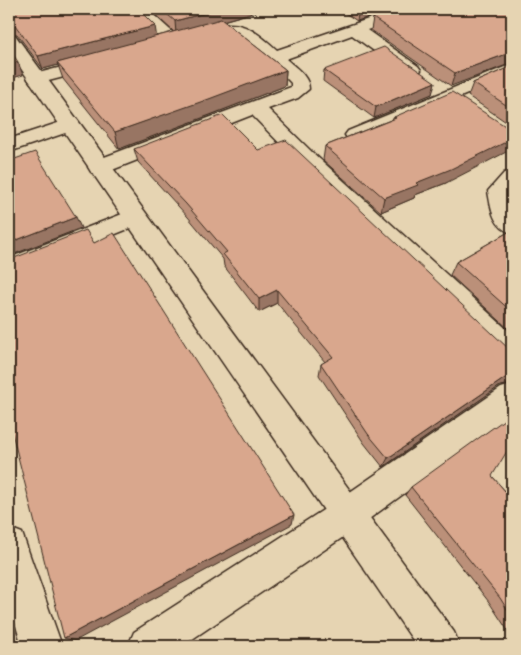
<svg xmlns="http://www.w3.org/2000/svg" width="521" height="655" font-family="'Balsamiq Sans',sans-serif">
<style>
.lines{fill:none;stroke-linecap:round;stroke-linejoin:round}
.street-casing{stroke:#3b2a1e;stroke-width:3}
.secondary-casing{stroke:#3b2a1e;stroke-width:3}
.street{fill:#e6d4b2;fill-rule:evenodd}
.secondary{fill:#e6d4b2;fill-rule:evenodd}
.wall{fill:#bb9079;stroke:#3b2a1e}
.shaded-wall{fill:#987563;stroke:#3b2a1e}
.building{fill:#d9a78d;stroke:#3b2a1e}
</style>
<rect width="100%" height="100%" fill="#e6d4b2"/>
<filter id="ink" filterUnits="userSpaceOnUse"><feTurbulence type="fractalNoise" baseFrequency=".02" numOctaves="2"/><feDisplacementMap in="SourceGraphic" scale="10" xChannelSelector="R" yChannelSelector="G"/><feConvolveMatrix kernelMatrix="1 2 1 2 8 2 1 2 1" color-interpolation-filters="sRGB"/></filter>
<g filter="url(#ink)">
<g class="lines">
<defs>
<path id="street" d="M130,9H147L179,38L181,42L179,46H167Z
M398,9H421L419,12L367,30L418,66L421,70L418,74L412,75L406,74L352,35L286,59C295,67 309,76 309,89L298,98L268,109L312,152L512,334V363L502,359L298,162L252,115L107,172L99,174L91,172L88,167L91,162L291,87V83C278,70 245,32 227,33C214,33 202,43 189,40L187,36L189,32C233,20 242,18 277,50Z
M96,58L102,59L105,63L102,67L37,84L31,83L28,79L31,75Z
M512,64V75L362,139L355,141L348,139L345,135L348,131Z
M70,119L77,121L80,125L77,129L9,152V139Z
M512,171V191L511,193L512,233C493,228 491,208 488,191L504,173Z
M135,209L143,211L147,217L143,223L9,277V258Z
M512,385V415L358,527L182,646H128L134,632L334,503L501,388Z
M9,528L22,533L62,646H22L9,602Z"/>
<path id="secondary" d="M9,34L15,35L454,632L460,646H417L9,51Z"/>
</defs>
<use href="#street" class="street-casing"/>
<use href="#secondary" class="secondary-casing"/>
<use href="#street" class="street"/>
<use href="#secondary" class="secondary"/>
</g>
<path class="wall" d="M9,9L157,36L174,32L149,9H265L223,21L286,70L285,86L210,115L119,149L63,79L58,65L43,69L17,34L9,33Z
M339,9H393L357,21Z
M512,9L451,86L371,30L373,18Z
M512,66V126L468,96L473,83Z
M324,70L435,82L432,94L374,118L323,81Z
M394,117L510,129L446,183L415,195L414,198L381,212L323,160L325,146L393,119Z
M134,149L258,150L509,349L512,350V384L500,386L383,467L364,443L319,375L321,364L325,362L277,303L259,312L224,266L223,259L188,217L138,162Z
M512,230V332L450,275L456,262Z
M492,476L512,499V637L489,602L405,495L411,487Z"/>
<path class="shaded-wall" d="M220,9H265L176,34L175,21Z
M359,9H393L357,21Z
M155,26L157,39L57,63L58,65L43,69L38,56Z
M512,52V63L451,86L455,73Z
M18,62L23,75L9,79V65Z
M286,70L285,86L210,115L119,149L115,132Z
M435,82L432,94L374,118L376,107Z
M512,139V149L446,183L415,195L414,198L381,212L384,198L416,183Z
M76,217L81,228L9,256V243Z
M277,290V303L259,312V299Z
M512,375V384L500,386L383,467L388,458L508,376Z
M294,515L292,524L75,641L64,638Z
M9,622L15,646H9Z"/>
<path class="building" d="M9,9H138L155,26L38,56L12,21H9Z
M161,9H220L175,21Z
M400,9H512V52L455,73L373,18Z
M221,19L286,70L209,99L115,132L57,63Z
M384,47L435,82L376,107L324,70Z
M9,48L18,62L9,65Z
M512,66V109L473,83Z
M452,92L510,129L512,130V139L451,169L416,183L418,185L384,198L325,146L396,118L394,117Z
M223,115L258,150L286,140L509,349L512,350V375L508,376L388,458L368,434L321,364L333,357L277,290L259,299L223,254L227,252L186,204L134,149Z
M35,152L76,217L9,243V161Z
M86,230L94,243L114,233L294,515L64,638L9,421V285L12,283L9,276V260Z
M512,230V312L456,262Z
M512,414V443L492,476L512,499V617L500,598L411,487Z"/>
</g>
<rect width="521" height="655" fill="none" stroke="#e6d4b2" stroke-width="30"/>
<rect x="15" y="15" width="491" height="625" fill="none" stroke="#3b2a1e" stroke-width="2" filter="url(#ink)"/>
</svg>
